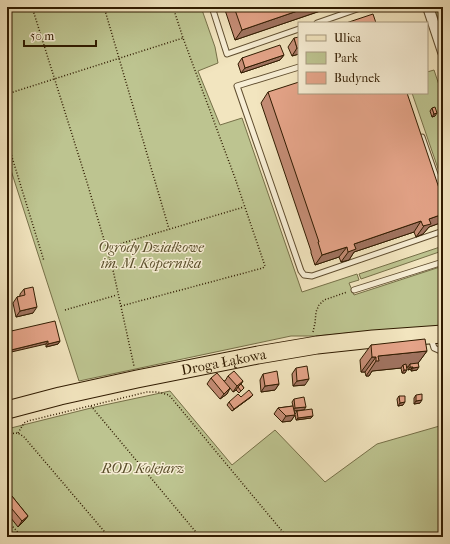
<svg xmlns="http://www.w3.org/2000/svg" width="450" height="544" font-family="'IM FELL French Canon',serif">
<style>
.green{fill:#bdc490;stroke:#767048}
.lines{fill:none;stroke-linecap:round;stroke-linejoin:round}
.service-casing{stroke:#604e30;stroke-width:7}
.minor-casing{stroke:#604e30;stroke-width:12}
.primary-casing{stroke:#301b00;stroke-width:19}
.path{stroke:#301b00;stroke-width:1.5;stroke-dasharray:1 2;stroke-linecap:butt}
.service{stroke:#f7eed5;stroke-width:5}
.minor{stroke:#f7eed5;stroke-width:10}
.primary{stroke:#f2e5bf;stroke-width:17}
.wall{fill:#c58d76;stroke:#301b00}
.shaded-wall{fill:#a07360;stroke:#301b00}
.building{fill:#e5a489;stroke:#301b00}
.labels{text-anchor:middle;stroke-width:3;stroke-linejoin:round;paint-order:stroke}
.park-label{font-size:14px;font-style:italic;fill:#5a4e2b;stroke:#f7eed5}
.street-label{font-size:14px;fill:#301b00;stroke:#f7eed5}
</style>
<rect width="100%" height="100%" fill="#f2e5bf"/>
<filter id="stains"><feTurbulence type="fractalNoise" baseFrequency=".005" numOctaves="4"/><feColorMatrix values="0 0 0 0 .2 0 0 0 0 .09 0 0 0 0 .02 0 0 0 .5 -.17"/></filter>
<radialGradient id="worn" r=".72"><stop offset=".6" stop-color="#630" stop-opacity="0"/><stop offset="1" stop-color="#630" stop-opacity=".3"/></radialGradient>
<path class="green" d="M7,7H201L215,47L218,63L198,71L220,125L242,118L302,292L357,274L359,280L349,283L354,295L443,266V327L349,336L348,333L316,336H291L79,381L7,158Z
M434,7H443V34Z
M434,70L443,97V183L412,93H427V72Z
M443,246V252L442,251L361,279L359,274Z
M170,391L232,465L275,430L325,482L377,444L443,425V537H7V429L95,407Z"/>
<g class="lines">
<defs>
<path id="service" d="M212,7L227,54L299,29
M317,23L363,7
M299,67L237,86L301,271L304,275L312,276L443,231
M422,137L443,197
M354,290L443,262
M431,338L434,348L443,352"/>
<path id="minor" d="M428,7L443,52"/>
<g id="primary">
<path id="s1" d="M7,410L60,396L137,379L258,355L317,345L373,339L443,334"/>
</g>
</defs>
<use href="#service" class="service-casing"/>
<use href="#minor" class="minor-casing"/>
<use href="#primary" class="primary-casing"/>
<path class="path" d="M32,7L86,179L113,270L134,366
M104,7L169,229
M7,94L183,38
M7,141L44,261
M106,248L244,207
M121,306L263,268L265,266L235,178L183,38L173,7
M65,310L117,295
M313,332L315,323L316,312L319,305L324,300L347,292
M91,406L200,537
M18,433L24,423L28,421L147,392H158L169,395L287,537
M7,434L18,433L24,437L109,537
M7,520L22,537"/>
<use href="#service" class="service"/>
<use href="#minor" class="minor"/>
<use href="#primary" class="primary"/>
</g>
<path class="wall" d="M224,7H332L235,40Z
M294,38L299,54L292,56L288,47Z
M284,55L280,60L241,73L238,64L242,58Z
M268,92L440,223L429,227L423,234L416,237L414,232L354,252L349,260L341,262L339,257L315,265L311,253V251L261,103Z
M432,108L435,116L432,117L430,111Z
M24,289L33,313L16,317L13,303L17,297L20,296V294Z
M7,332L60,341L58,344L46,347V344Z
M371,345L427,351L418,363L417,370L411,371V369L408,370V367H406L405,373H402L401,368L372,371L369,376H366L365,372H361L360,360Z
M296,368L305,385L293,386L292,374Z
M263,374L279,384L275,390L261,392L260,380Z
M228,376L243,381L241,384L244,388L239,393L236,390L233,392L230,388L227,394L220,399L207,384L211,378L225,381Z
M253,395L251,397L232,411L227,405L229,402Z
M416,395L420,403L414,404V398Z
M399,396L403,405L398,406L397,399Z
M294,399L304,410L294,411L295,414L297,411L311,418L296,420L295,415L291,421L282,422L274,414L278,408L293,406L292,402Z
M7,490L28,516L24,521L18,527L7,513Z"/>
<path class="shaded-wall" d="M309,7H332L235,40L242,30Z
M297,48H299V54L292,56Z
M284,55L280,60L241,73L245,68Z
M437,113L435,116L432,117L434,114Z
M443,214V218L440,223L429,227L423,234L416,237L429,219Z
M421,221L414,232L354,252L349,260L341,262L354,244Z
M347,247L339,257L315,265L322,255Z
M37,307L33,313L16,317L20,311Z
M48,341L46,344L7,353V351Z
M60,341L58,344L46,347L48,344Z
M427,351L416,366L410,364L408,367H404L403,365L401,368L372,371L369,376H366L376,361L378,356Z
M372,357H376L365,372H361Z
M410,367H413L411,369L408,370Z
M419,367L417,370L411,371L413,368Z
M404,370H407L405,373H402Z
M309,379L305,385L293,386L297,381Z
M243,381L239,387H238L236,390L233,392L237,386Z
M279,384L275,390L261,392L265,386Z
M230,388L227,394L220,399L224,394Z
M253,395L251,397L232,411L234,409Z
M422,400L420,403L414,404L416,401Z
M405,402L403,405L398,406L400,403Z
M306,407L304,410L293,411L295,408Z
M295,415L291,421L282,422L286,416Z
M313,416L311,418L296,420L298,418Z
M28,516L24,521L18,527L22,521Z"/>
<path class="building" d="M234,7H309L242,30Z
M373,14L376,23H346Z
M299,37V48H297L294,38Z
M280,45L284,55L245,68L242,58Z
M299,82V93H407L443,200V214L429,219L431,224L423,226L421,221L354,244L356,249L348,252L347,247L322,255L318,242H319L268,92Z
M435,107L437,113L434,114L432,108Z
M33,287L37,307L20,311L17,297L25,295L24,289Z
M55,321L60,341L48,344V341L7,351V332Z
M425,339L427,351L378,356L379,361H376V357H372L371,345Z
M418,363L419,367L413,368V367H410V364Z
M406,364L407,370H404L403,365Z
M307,366L309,379L297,381L296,368Z
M234,371L243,381L237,386L228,376Z
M277,371L279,384L265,386L263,374Z
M217,373L230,388L224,394L211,378Z
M241,384L244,388L241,391L238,387Z
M249,390L253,395L234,409L229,402L238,394L241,397Z
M422,394V400L416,401V395Z
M399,396H405V402L400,403Z
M304,397L306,407L295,408L294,399Z
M293,406L295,415L286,416L278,408Z
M312,409L313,416L298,418L297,411Z
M7,490L28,516L22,521L7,503Z"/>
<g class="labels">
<g class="park-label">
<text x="151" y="252">Ogrody Działkowe<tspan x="151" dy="16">im. M. Kopernika</tspan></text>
<text x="143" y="473">ROD Kolejarz</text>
</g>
<g class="street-label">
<text dy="5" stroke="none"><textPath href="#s1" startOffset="222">Droga Łąkowa</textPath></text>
</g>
</g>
<rect width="450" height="544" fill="none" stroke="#f2e5bf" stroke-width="24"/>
<rect x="8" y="8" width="434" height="528" fill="none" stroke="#301b00" stroke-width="2"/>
<rect x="12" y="12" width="426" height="520" fill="none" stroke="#301b00"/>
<rect x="298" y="22" width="130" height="72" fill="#f7eed5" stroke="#a79a80"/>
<rect x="306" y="35" width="20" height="6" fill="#f2e5bf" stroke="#a79a80"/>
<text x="334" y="42" font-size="12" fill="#301b00">Ulica</text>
<rect x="306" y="52" width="20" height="12" fill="#bdc490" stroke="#a79a80"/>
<text x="334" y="62" font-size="12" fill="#301b00">Park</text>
<rect x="306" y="72" width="20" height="12" fill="#e5a489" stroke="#a79a80"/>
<text x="334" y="82" font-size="12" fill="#301b00">Budynek</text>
<path d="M24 40v6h72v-6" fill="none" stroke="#301b00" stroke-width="2"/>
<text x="30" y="40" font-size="12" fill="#301b00" stroke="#f7eed5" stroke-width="3" paint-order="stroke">50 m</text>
<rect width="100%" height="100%" filter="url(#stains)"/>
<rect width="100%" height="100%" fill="url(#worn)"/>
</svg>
